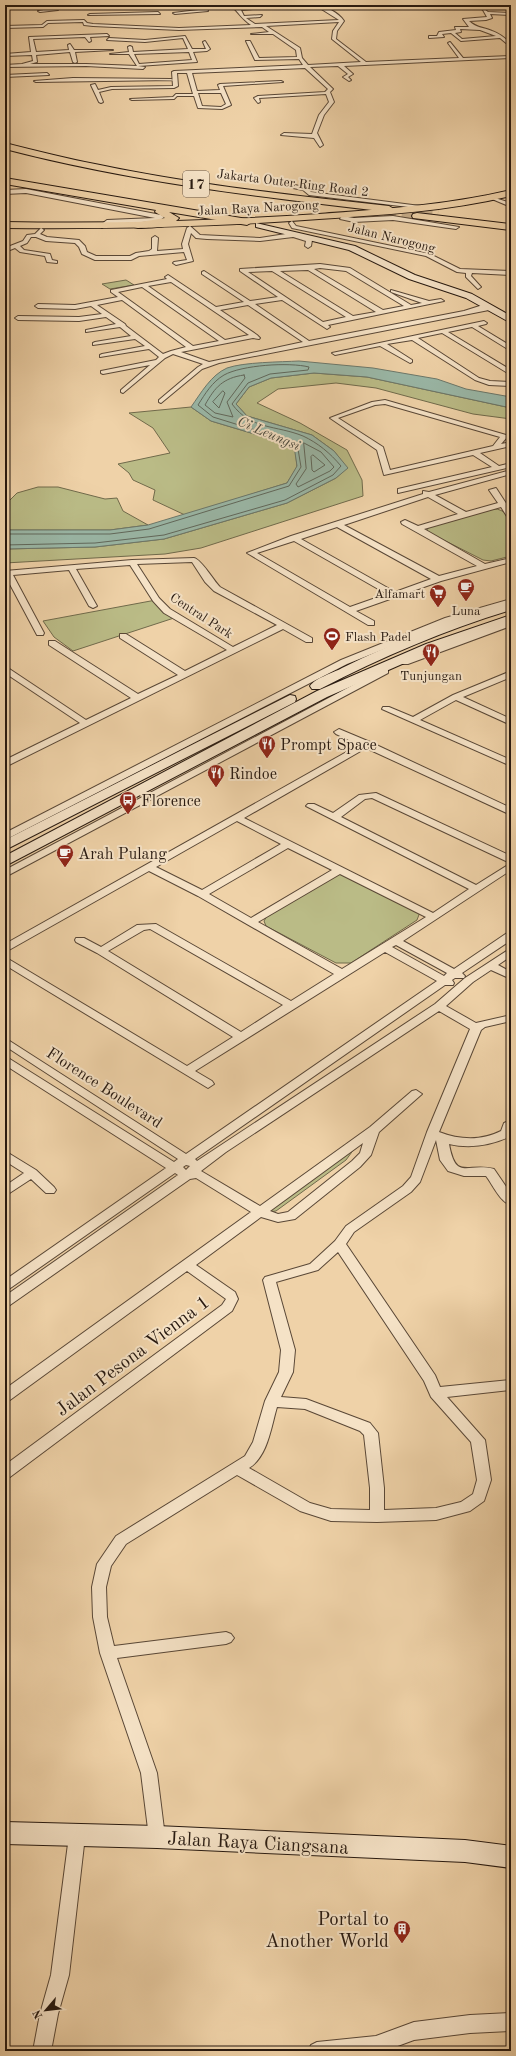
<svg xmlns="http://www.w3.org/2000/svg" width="516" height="2056" font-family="'Old Standard TT',serif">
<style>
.green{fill:#babb86;stroke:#706a4b}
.water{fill:#9ab8a8;stroke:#6c786b}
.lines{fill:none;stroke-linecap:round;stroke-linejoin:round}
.shore{stroke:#60685c;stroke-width:1}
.highway-tunnel{stroke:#c7ad8a;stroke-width:12;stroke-dasharray:12 5.5;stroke-linecap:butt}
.street-casing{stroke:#594736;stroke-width:2}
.secondary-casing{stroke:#271910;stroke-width:2}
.primary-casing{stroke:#271910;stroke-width:2}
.highway-casing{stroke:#271910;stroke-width:2}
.street{fill:#f5e2c6;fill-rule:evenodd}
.secondary{fill:#f5e2c6;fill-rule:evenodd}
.primary{fill:#efd2a8;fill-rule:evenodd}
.highway{fill:#efd2a8;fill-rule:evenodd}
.labels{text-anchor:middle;stroke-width:4;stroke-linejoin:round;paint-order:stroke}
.far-street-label{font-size:13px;fill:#271910;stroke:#f5e2c6}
.far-poi-label{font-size:13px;fill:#271910;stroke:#f5e2c6}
.far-water-label{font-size:14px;font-style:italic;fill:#4a493e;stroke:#f5e2c6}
.shield{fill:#f5e2c6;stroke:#655547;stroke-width:1}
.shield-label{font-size:15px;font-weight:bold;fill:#271910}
.poi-label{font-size:16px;fill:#271910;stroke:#f5e2c6;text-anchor:start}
.street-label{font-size:16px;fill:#271910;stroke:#f5e2c6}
.near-street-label{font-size:19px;fill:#271910;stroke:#f5e2c6}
.near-poi-label{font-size:19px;fill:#271910;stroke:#f5e2c6;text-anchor:end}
</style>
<rect width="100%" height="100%" fill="#efd2a8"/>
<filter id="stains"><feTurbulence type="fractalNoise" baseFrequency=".005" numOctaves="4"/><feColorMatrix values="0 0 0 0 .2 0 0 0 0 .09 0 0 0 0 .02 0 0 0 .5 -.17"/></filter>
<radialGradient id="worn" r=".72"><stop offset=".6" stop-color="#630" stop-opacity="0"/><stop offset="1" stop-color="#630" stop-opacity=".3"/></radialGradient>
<path class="green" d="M126,280L134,285L110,289L102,284Z
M314,373L367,377L511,408V419L473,414L376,388L336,383L278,389L257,403L300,423L347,450L362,480L363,496L201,548L165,554L5,563V549L95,547L164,539L287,503L336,478L347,468L334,451L312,435L247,416L236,404L249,387L271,378Z
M191,407L211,421L295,446L297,467L287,483L185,515L153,500L155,490L133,480L129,473L118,464L170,453L153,428L129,413Z
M38,487H58L105,499L117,498L123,511L148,525L110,530H5V502L10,500L17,493Z
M489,509C516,506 511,535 511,556L491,561L483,560L428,532L427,529L430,527Z
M156,600L174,618L73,651L54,637L43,621Z
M340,873L420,912L417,920L351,963H336L266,926L264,921L267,916Z
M357,1145L346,1160L276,1211L267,1212Z"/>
<path class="water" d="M299,361L373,368L437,379L466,389L511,397V408L367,377L314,373L271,378L249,387L236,404L247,416L312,435L334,451L348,468L336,478L287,503L164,539L95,547L5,549V530H110L148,525L287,483L297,466L294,446L211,421L191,407C201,393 211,375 227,368C244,362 281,362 299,361Z"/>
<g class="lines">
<path class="shore" d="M244,375L245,378L227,402L233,417L215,413L205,405C215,387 223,378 244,375Z
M223,391L225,393L219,408L213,402Z
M304,443L321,452L334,467L330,471L298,487L296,484L306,469Z
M313,455L325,465L314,472L312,470L311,457Z
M5,534H110L149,529L289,486L301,467L297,443L213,417L198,405C205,394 212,382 224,375C242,365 289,362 309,367L308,370L270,374L248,383L232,404C251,430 276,425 303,436C318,443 330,453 341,466L333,475L285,500L164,535L95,543L5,545"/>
<path class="highway-tunnel" d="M367,210L417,216
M403,210L438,214"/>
<defs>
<path id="street" d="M56,5H60L58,10L40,12L38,11L55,8Z
M231,5H236L239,8L266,6L265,8L241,10L244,16L262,15L260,17L246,18L255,24L339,20L315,5C324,5 339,13 344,21L337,31L336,39L366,62L459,58L448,43L450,42L463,58L511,56V58L344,66L353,74L348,77L351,80L349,81L343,77L348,74L338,66L310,67L333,89L330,92L334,102L324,115L317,133L323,145L320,147L314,138L281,135L284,133L312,134L319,115L329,102L326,94L259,98L260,102L258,103L254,98L258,96L325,92L328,89L305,68L192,73L197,91L220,90L218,85L220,84L281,81L283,82L223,86L231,105L222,109L198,108L194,96H177L174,99L132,100L130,99L173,97L176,94H193L187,73H177L178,86L174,88L112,89L99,92L103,102L101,103L99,102L91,85L95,84L98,90L111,87L173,86L172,72L174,71L303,65L299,59L255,60L246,41H250L259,58L297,57L296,50L273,34H251L269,32L262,27L179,30L93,26L84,25L83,22L48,23L43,27L5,28V26L42,25L47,21L84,20L87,23L93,24L179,28L251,25C242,19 238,12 231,5ZM339,22L333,31L332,39L361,62L308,65L302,58L300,48L266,26ZM198,93H221L226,104L221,107L202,106Z
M474,5H479L488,12L511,13V15L490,14L492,18L486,20L469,21C476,28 483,27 492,31C500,34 505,38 511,44V47L500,38L461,41L451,33L442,34L444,37L429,38V36H437L439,32L456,30L455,27H469L463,19L487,17L483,10ZM460,29L480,30L496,36L462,39L455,33L461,32Z
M207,9L208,11L175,14L173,13Z
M158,12L160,14L88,15L90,14Z
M107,34L109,36L90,37L91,41L89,42L85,37L33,39L36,52L69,50L68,45L70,44L74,50H113L75,52L77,62L75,63L73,62L70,52L36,55L37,62L30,64H86L137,66L129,54H110L129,52L128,47L130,46L132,47L133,52L188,49L183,38L145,42L107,40L109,38L145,40L185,36L192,49H206L203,42L205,41L210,49L207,51L193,52L197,62L138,66L145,67L143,69L86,66L5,67V65L22,64L33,61L32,55L5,56V54L31,52L29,37ZM189,52L192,60L139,64L134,54Z
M47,73L49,75L5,77V75Z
M73,78L171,79L173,80L36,82L34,81Z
M295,185L307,188L311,192L428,207L425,209L309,195L303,190L293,188Z
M26,189L161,215L164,217L159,221L108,224L102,228L99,226L107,220L155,218L26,193L5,194V190Z
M492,197L511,203V207L492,199Z
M342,216L354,218L393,216L459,227L456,229L393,220L354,222L340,219Z
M292,221L296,226L430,254L460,269L511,271V275L472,273L471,276L481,287L478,289L466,277V273L457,272L426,256L292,228L289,223Z
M190,226L200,235L260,238L292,233L312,240L311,246L308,248L305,246L306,241L293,237L260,241L207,239L196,238L191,233L188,244L193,261L176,265L173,263L174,262L187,260L184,252L139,256L131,260H95L82,254L79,247L75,243L46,241L36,237H31L27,243L20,246L24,250L50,254L52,260L57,261V263L47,262L45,256L20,252L15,248L5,252V248L23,241L27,235L35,234L41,228L44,230L40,234L47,237L79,240L85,246L87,252L96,256H130L136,253L149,251L152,249V238L155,236L158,238L157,251L183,249L182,244L187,228Z
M5,264L8,266V271L5,273Z
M320,264L350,268L411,305L422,303L391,292V290L429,301L441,299L444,301L328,325L330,327L327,329L282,300L255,304L309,341L464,311L486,304L489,306L487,308L494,309L219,363L202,369L161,403L159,402V400L198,367L203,364L173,354L165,358L123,393L121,392V390L150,365L103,374L101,373V371L156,360L159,357L149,349L100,357V355L102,354L145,346L135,339L93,345V343L95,342L131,336L120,327L86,332V330L116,324L106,317L79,321L18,320L15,318L18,316L79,317L102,314L91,306L75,309L38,308L35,306L38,304L75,305L118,297L111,292V290L167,279L165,277L168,275L216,307L244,302L202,274V272L204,271L250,301L278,297L240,271V269ZM320,268L346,271L404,306L383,310L314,269ZM308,270L376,312L353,316L280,271ZM272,271L346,317L323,322L248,272ZM171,282L249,335L225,340L148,286ZM142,287L219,341L193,346L118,292ZM122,300L186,347L171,351L163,354L126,326L125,324L97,305ZM248,305L303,342L209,362L181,352L253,338L259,339L260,338L257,335L220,310Z
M484,321L487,323L486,324L478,326L511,346V351L472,327L448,332L511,370V375L442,333L418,338L479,378L490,381L511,382V386L489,385L475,380L412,340L387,344L412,360V362L410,363L380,346L335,355L332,353Z
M385,400L506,435L508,436L501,444L511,442V446L480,453L499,466L511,463V467L398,493V489L492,467L473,455L384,475L377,450L330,418L372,402ZM385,404L500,437L493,446L390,470L383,447L338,418L375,405Z
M511,470V474L435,495L466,512L498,503L489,490L496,488L511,511V518H508L501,507L424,529L485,564L511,558V562L441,581L356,611L374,621V625H368L247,553L291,536L423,494V491L429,492ZM428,497L458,514L418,526L405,520L401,522L402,524L477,566L439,576L344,525ZM337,527L431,579L395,592L301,539ZM294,541L387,594L350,607L257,553Z
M194,558C202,560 213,580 220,587L312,638V642H306L283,629L5,767V760L80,723L5,673V666L86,720L131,698L49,645V641H55L138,694L178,675L120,638V634H126L185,671L227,650L164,613L153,601L130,565L76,569L97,606L93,608L89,606L69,570L13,575L44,633L43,635H37L5,575V571L132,560ZM192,562L205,582L214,591L277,625L233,647L170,609L159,598L137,564Z
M511,599V604L451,622L347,664L5,840V833L341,660L445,618Z
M508,621H511V626L408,664H402L401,662Z
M385,668L388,669V673L5,877V870Z
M511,671V677L463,697L511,719V725L456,700L420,720L511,760V766L382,709L383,707H389L413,717L453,695Z
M339,729L370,742L511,808V815L366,748L244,818L433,913L469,889L306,806L308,804H314L333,813L359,795L376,793L511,856V863L508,862L372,798L365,799L341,817L476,885L511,863V870L403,941L454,969L507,933L511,932V940L462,973L465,976L464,978H455L452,980L454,983L453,985H445L195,1159L197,1161L435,1004L465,978L511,948V956L498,965L511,972V979L491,970L473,982L446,1006L476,1023L511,1015V1021L485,1027L481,1030L439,1132C460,1140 481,1141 501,1131L504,1123L511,1120V1136C492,1145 470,1149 449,1144C456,1182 467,1162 494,1169L511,1194V1205C500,1202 493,1185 486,1176H464L448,1171L440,1160L436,1140L420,1182L411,1192L354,1232L346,1244L435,1375L440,1387L511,1380V1390L447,1397L485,1440L491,1480L484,1501L470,1511L436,1520L377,1522L331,1521L300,1511L237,1475L126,1544L111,1566L106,1587L107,1617L114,1646L226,1632L231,1634L234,1638L231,1642L226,1644L117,1658L157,1773L165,1837L163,1842L157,1845L151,1842L149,1837L141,1773L100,1653L93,1617L92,1587L97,1564L116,1536L245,1456L253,1442L265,1401L279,1372L281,1350L263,1280L265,1277L310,1264L335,1241L346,1226L403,1186L411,1177L427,1132L470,1029L439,1011L226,1152L201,1171L260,1206L370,1127L412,1091L416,1090L422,1094L379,1132L371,1155L360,1167L295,1219L278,1222L261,1217L196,1265L235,1292L238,1299L232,1311L10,1477L5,1478V1465L222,1305L226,1299L187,1271L10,1400L5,1401V1389L251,1212L196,1178L190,1179L10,1305L5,1307V1296L178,1175L175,1173L9,1289L5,1291V1280L166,1168L5,1065V1056L174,1162L178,1159L5,1046V1038L186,1154L437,981L385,952L195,1071L212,1081L214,1084L208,1088L5,965V957L187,1066L233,1037L97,953L76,942L75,940L76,938H84L101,947L137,925L156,924L291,1001L334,974L198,896L149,871L9,950L5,951V944L359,745L336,734L334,732ZM237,821L281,844L202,890L156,867ZM288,848L332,870L251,918L209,894ZM340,874L426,917L342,969L258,922ZM150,929L283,1005L241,1032L108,951L144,930ZM396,945L447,973L444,976L392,947ZM363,1143L360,1153L352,1161L288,1212L278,1214L270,1211ZM186,1165L190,1166L186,1170L183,1167ZM338,1252L424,1381L431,1397L471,1442L477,1480L473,1494L461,1502L436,1508L384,1510V1488L378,1433L370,1423L306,1399L281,1397L293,1372L295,1350L276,1282L318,1270ZM277,1407L305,1409L360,1431L364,1435L370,1488V1510L331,1509L310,1503L249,1468C268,1456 271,1427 277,1407Z
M5,1151L36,1170L54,1187L56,1190L54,1193H46L31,1179L5,1196V1186L24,1173L5,1161Z
M77,1829L83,1831L85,1836L69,1975L58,2014L51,2051H33L40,2014L51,1975L69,1836L71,1831Z
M511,2013V2031L470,2033L414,2040L384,2051H308L311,2045L317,2042L376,2036L414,2022L470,2015Z"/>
<path id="secondary" d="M256,223L355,246L415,275L472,294L511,316V323L466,298L409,279L349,250L256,227Z
M511,602V610C445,630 382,657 320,689H312L310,686C315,678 333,673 342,668C396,642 452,617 511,602Z
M511,615V623L434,650L327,697L5,866V856L317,691L426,644Z
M290,695L295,696L296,699L295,702L5,850V840Z
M5,1822L157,1826L465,1840L511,1846V1868L465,1862L157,1848L5,1844Z"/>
<path id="primary" d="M511,190V196C448,211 384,215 319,219C215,227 110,229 5,228V222C110,224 215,221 319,214C384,209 448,205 511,190Z"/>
<path id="highway" d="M5,143C37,151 68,159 100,165C195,185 292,195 389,206L394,209L389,212C260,197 131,182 5,149Z
M5,178L247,219L252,222L247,225L169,212L179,218C170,229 151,227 138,228L134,227L133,225L134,223L165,218L155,212L156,210L5,184Z
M417,213L511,224V230L413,218L412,216L413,214Z"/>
</defs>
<use href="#street" class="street-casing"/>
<use href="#secondary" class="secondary-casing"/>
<use href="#primary" class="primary-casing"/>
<use href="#highway" class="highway-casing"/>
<use href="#street" class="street"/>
<use href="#secondary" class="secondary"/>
<use href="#primary" class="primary"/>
<use href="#highway" class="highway"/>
</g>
<defs>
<symbol id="cafe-pin" viewBox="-11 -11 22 30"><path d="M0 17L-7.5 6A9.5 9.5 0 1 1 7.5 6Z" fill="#8f2418" stroke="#f5e2c6"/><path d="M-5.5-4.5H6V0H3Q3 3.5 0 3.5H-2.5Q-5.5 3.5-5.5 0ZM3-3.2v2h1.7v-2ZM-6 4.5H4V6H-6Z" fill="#fff"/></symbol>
<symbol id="supermarket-pin" viewBox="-11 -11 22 30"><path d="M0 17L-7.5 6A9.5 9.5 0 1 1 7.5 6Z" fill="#8f2418" stroke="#f5e2c6"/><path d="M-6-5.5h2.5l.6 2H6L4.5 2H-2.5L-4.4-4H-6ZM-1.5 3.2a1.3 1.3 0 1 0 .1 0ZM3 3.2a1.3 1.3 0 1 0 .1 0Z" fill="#fff"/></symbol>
<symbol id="stadium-pin" viewBox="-11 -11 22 30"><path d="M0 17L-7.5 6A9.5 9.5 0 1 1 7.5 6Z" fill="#8f2418" stroke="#f5e2c6"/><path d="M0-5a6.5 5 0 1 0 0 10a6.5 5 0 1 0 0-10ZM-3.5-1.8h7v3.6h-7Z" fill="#fff"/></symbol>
<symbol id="restaurant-pin" viewBox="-11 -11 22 30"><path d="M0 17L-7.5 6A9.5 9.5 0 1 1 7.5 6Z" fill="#8f2418" stroke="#f5e2c6"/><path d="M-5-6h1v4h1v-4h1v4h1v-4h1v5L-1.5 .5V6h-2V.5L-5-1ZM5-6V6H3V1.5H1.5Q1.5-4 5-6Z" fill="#fff"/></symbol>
<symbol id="bus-pin" viewBox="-11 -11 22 30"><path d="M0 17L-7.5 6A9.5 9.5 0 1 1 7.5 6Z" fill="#8f2418" stroke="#f5e2c6"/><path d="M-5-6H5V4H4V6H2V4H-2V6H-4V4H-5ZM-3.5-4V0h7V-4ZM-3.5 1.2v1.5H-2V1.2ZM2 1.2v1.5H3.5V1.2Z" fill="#fff"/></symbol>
<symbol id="building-pin" viewBox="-11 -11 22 30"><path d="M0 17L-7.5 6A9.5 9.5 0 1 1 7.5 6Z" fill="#8f2418" stroke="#f5e2c6"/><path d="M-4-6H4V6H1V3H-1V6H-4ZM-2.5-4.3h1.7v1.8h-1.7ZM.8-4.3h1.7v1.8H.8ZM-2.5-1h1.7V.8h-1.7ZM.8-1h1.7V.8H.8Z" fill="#fff"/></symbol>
</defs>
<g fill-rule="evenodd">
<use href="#cafe-pin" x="456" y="577" width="20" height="27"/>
<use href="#supermarket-pin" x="428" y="583" width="20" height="27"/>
<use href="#stadium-pin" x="322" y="626" width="20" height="27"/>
<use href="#restaurant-pin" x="421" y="642" width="20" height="27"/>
<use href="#restaurant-pin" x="257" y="734" width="20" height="27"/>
<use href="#restaurant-pin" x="206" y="763" width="20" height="27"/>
<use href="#bus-pin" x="118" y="790" width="20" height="27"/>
<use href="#cafe-pin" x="55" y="843" width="20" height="27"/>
<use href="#building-pin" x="392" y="1919" width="20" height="27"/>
</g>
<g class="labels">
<g class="far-street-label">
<text transform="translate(293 182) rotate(7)" y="5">Jakarta Outer Ring Road 2</text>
<text transform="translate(258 207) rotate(-3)" y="5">Jalan Raya Narogong</text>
<text transform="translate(392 237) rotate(14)" y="5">Jalan Narogong</text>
<text transform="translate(202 615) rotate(33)" y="5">Central Park</text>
</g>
<g class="far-poi-label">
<text x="425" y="598" text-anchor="end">Alfamart</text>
<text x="466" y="615">Luna</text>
<text x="345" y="641" text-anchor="start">Flash Padel</text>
<text x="431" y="680">Tunjungan</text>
</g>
<g class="far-water-label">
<text transform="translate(269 433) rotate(23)" y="5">Ci Leungsi</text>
</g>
<rect class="shield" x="183" y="171" width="26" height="26" rx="3"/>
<g class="shield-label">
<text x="196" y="189">17</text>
</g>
<g class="poi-label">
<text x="280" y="750">Prompt Space</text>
<text x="229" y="779">Rindoe</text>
<text x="141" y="806">Florence</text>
<text x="78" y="859">Arah Pulang</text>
</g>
<g class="street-label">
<text transform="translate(105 1087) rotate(33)" y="6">Florence Boulevard</text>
</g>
<g class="near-street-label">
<text transform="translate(132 1355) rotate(-37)" y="7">Jalan Pesona Vienna 1</text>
<text transform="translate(258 1842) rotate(3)" y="7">Jalan Raya Ciangsana</text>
</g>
<g class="near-poi-label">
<text x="389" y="1925">Portal to<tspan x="389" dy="22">Another World</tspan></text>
</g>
</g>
<rect width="516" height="2056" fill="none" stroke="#efd2a8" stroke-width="20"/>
<rect x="6" y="6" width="504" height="2044" fill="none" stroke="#271910" stroke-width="2"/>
<rect x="10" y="10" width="496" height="2036" fill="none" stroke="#271910"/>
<g transform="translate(46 2010) rotate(242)" stroke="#f5e2c6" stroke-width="3" paint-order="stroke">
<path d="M0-3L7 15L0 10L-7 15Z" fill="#271910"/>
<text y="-6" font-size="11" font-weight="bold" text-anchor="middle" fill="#271910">N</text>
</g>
<rect width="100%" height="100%" filter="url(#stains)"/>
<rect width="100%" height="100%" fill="url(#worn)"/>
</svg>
